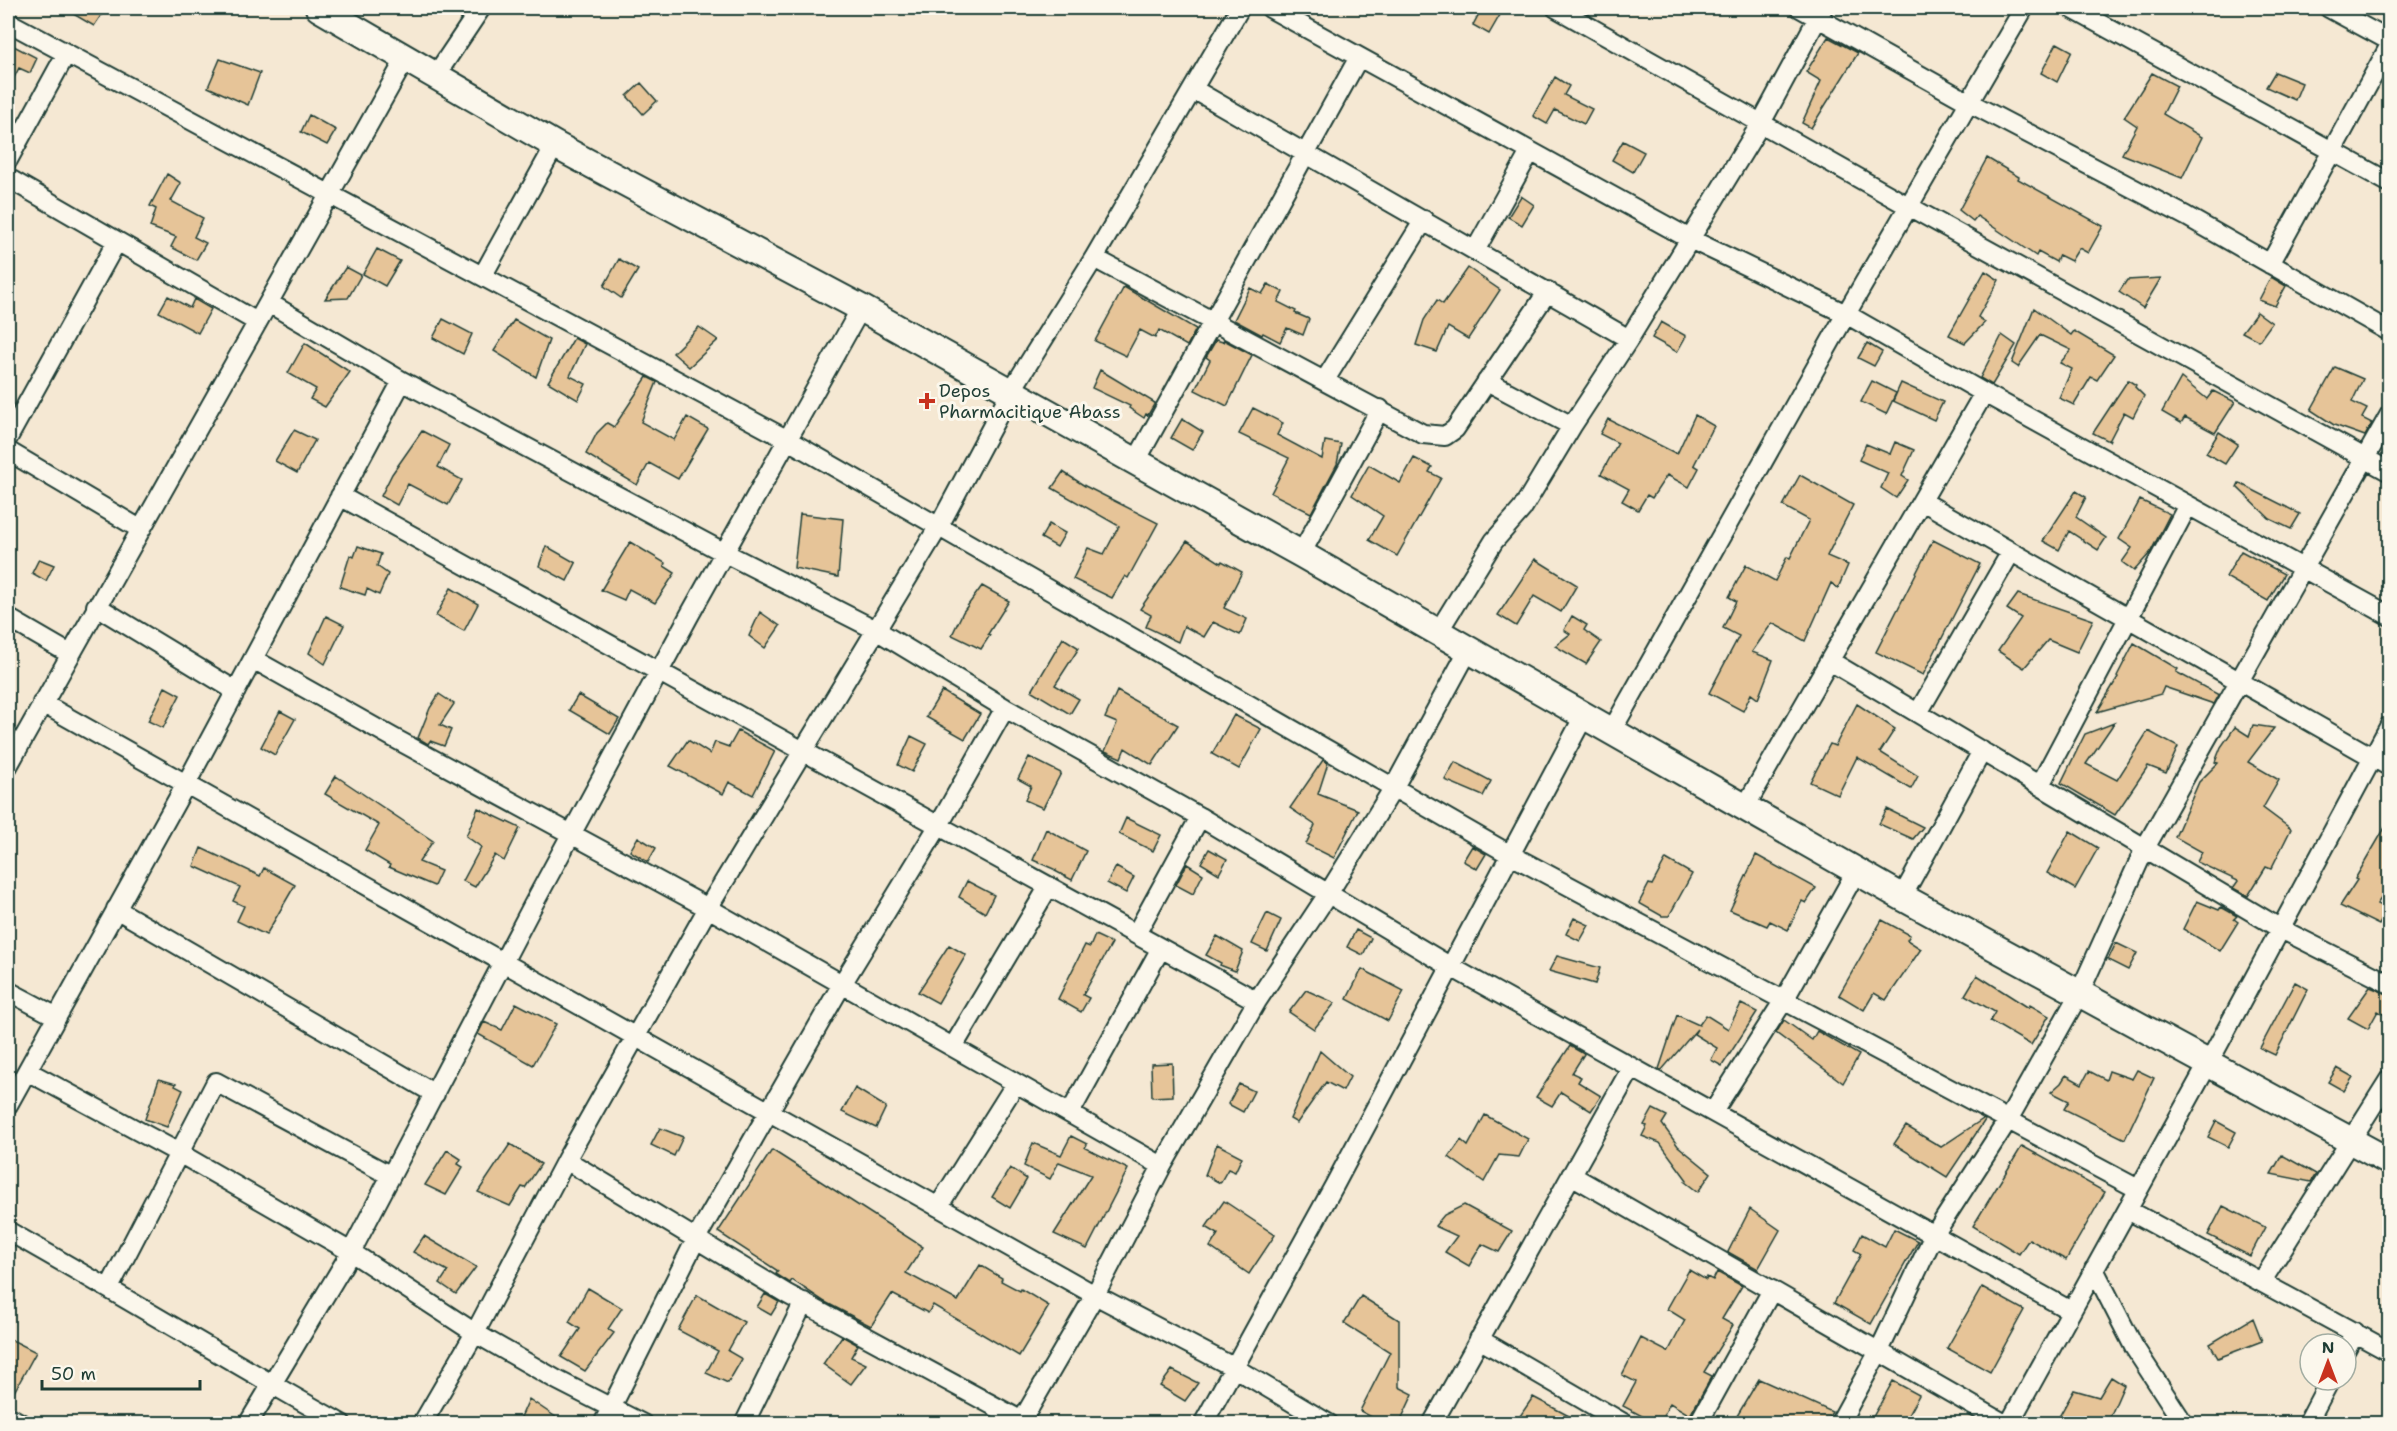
<svg xmlns="http://www.w3.org/2000/svg" width="2397" height="1431" font-family="'Shantell Sans',sans-serif">
<style>
.building{fill:#e6c498;stroke:#1f3d34;stroke-width:1.5}
.lines{fill:none;stroke-linecap:round;stroke-linejoin:round}
.street-casing{stroke:#1f3d34;stroke-width:22}
.secondary-casing{stroke:#1f3d34;stroke-width:30}
.street{stroke:#fbf7ec;stroke-width:18}
.secondary{stroke:#fbf7ec;stroke-width:26}
.poi-dot{fill:#c8321e;stroke:#fbf7ec;stroke-width:2}
.labels{text-anchor:middle;stroke-width:6;stroke-linejoin:round;paint-order:stroke}
.poi-label{font-size:18px;fill:#1f3d34;stroke:#fbf7ec;text-anchor:start}
</style>
<rect width="100%" height="100%" fill="#f5e8d3"/>
<filter id="ink" filterUnits="userSpaceOnUse"><feTurbulence type="fractalNoise" baseFrequency=".0167" numOctaves="2"/><feDisplacementMap in="SourceGraphic" scale="12" xChannelSelector="R" yChannelSelector="G"/><feConvolveMatrix kernelMatrix="1 2 1 2 8 2 1 2 1" color-interpolation-filters="sRGB"/></filter>
<g filter="url(#ink)">
<path class="building" d="M63,8H106L94,26Z
M1482,8H1504L1489,34L1473,25Z
M1828,37L1858,53L1811,128L1802,123L1821,81L1806,72Z
M8,43L37,58L30,73L19,68L8,89Z
M2057,43L2072,51L2057,82L2041,73Z
M220,59L260,73L248,105L208,87Z
M2275,72L2302,83L2295,100L2266,87Z
M2152,73L2177,86L2163,114L2202,137L2182,178L2122,154L2137,126L2124,117Z
M1555,77L1569,86L1564,95L1592,109L1584,124L1555,110L1547,124L1533,116Z
M641,83L657,101L643,114L627,96Z
M309,115L336,130L327,145L301,132Z
M1623,141L1644,152L1633,172L1612,160Z
M1987,158L2019,177L2018,179L2103,226L2088,253L2079,248L2071,261L2059,255L2056,262L2038,252L2036,256L1977,216L1973,221L1959,210Z
M167,174L181,183L171,201L203,218L194,237L206,243L196,260L171,247L176,237L150,227L156,209L150,206Z
M1521,196L1534,205L1522,225L1508,217Z
M377,249L400,261L385,286L363,274Z
M619,259L638,270L621,298L604,286Z
M346,267L361,275L348,298L325,299Z
M1468,268L1500,290L1468,339L1448,327L1437,352L1416,345L1424,320L1437,300L1443,304Z
M1985,271L1999,280L1978,317L1985,322L1965,343L1949,335Z
M2271,277L2286,286L2275,306L2259,300Z
M2161,278L2143,308L2119,292L2127,280Z
M1268,284L1283,292L1278,302L1296,311L1295,313L1309,319L1303,335L1287,328L1280,342L1263,333L1262,335L1234,320L1250,288L1262,294Z
M1124,287L1196,329L1187,346L1159,330L1155,338L1140,330L1126,356L1095,341Z
M168,296L190,308L194,299L211,309L198,333L159,312Z
M2034,308L2071,335L2074,331L2114,355L2097,380L2091,377L2074,405L2059,398L2072,369L2060,363L2071,350L2040,335L2018,367L2012,363Z
M2257,312L2272,323L2259,341L2242,332Z
M443,319L472,334L463,354L433,338Z
M514,320L549,340L536,377L494,351Z
M1661,322L1686,336L1677,352L1652,338Z
M699,327L718,340L689,367L673,353Z
M2002,335L2016,345L1992,385L1980,378Z
M574,338L585,344L570,376L586,384L578,400L548,382Z
M1216,340L1223,342L1224,340L1252,355L1227,406L1195,390L1210,360L1206,357Z
M305,343L350,372L325,407L310,399L316,389L288,373Z
M1867,343L1882,352L1874,366L1858,358Z
M2335,367L2363,379L2352,402L2367,409L2362,418L2372,423L2365,436L2334,425L2311,410Z
M1100,370L1155,403L1148,415L1146,414L1144,418L1129,408L1130,406L1092,388Z
M647,377L657,382L641,422L674,440L687,417L708,429L678,479L649,463L637,485L586,454L597,433L607,423L614,427Z
M2181,378L2207,399L2213,391L2235,402L2215,433L2185,417L2181,423L2162,412Z
M2128,380L2136,385L2135,387L2144,396L2133,417L2124,412L2109,441L2093,433Z
M1872,381L1896,393L1886,414L1861,402Z
M1901,383L1943,402L1934,420L1893,401Z
M1253,408L1283,423L1277,435L1322,459L1325,441L1341,444L1337,464L1311,513L1271,493L1289,458L1239,434Z
M1695,415L1714,426L1694,465L1699,468L1689,487L1667,475L1652,498L1647,495L1638,510L1622,501L1629,489L1601,474L1618,443L1600,434L1608,419L1677,454Z
M1182,419L1203,432L1192,450L1171,438Z
M294,430L315,440L297,473L275,461Z
M422,431L449,445L438,467L462,480L448,505L408,484L397,505L381,496L392,474Z
M2219,432L2238,444L2225,464L2206,453Z
M1895,442L1914,450L1902,476L1908,480L1896,498L1881,488L1888,473L1859,460L1866,444L1890,454Z
M1414,458L1432,467L1429,472L1441,478L1397,556L1369,540L1383,516L1352,495L1369,465L1400,483Z
M1063,472L1085,486L1158,523L1128,578L1125,576L1112,598L1073,579L1088,548L1104,554L1119,526L1052,488Z
M1800,475L1853,505L1827,556L1848,565L1838,588L1831,583L1805,641L1772,623L1752,652L1773,660L1758,699L1751,694L1743,711L1709,693L1739,636L1723,628L1736,601L1729,597L1746,565L1775,581L1787,557L1790,558L1809,520L1783,506Z
M2239,483L2300,514L2291,529L2270,519L2237,487Z
M2076,491L2086,497L2076,517L2106,538L2098,550L2069,531L2059,550L2043,541Z
M2140,500L2170,514L2150,553L2134,571L2122,562L2132,548L2119,539Z
M800,514L843,519L838,577L794,568Z
M1049,524L1065,533L1057,547L1041,538Z
M1933,540L1980,564L1923,675L1876,652Z
M1187,541L1221,563L1222,561L1242,572L1224,608L1247,619L1240,635L1213,622L1204,637L1184,626L1178,642L1146,627L1151,615L1140,609Z
M630,542L665,563L664,566L675,573L655,603L629,589L624,600L601,590Z
M358,546L381,554L377,566L388,574L379,595L367,589L365,595L340,587L350,555L354,557Z
M546,546L576,563L567,581L539,566Z
M2241,551L2284,574L2268,601L2226,577Z
M39,559L54,565L46,581L32,573Z
M1535,559L1577,585L1561,612L1534,596L1516,626L1498,615Z
M982,586L1009,601L988,634L990,635L981,649L952,635L963,612Z
M451,588L478,604L464,631L436,616Z
M2018,594L2093,620L2077,652L2048,640L2024,668L1998,651L2021,618L2007,609Z
M760,612L780,626L765,648L749,636Z
M326,616L344,625L325,664L309,653Z
M1572,616L1587,625L1584,630L1601,642L1586,664L1555,646L1570,634L1564,630Z
M1063,638L1079,648L1055,685L1079,699L1070,714L1032,691Z
M2134,643L2178,669L2176,672L2219,695L2214,704L2164,687L2161,694L2097,712L2118,677L2117,676Z
M165,687L180,695L163,728L148,721Z
M942,691L980,714L965,739L926,717Z
M1117,691L1178,725L1152,765L1125,748L1121,758L1105,751L1117,723L1105,718Z
M439,694L454,704L440,725L451,730L444,746L430,741L428,744L418,738L430,708Z
M578,695L619,719L610,734L569,710Z
M1857,704L1895,729L1880,752L1918,776L1911,789L1857,757L1838,795L1810,782L1830,744L1835,746Z
M280,711L295,719L275,755L261,747Z
M1234,715L1261,729L1239,769L1212,754Z
M2114,723L2086,764L2117,780L2148,731L2178,747L2166,773L2148,766L2115,815L2061,783L2085,734Z
M2253,725L2274,728L2248,762L2279,780L2263,808L2291,829L2271,869L2266,867L2248,896L2233,888L2238,881L2197,862L2202,852L2175,837L2199,782L2218,763L2215,762L2221,747L2235,727L2249,736Z
M738,731L775,751L753,795L729,782L723,794L670,766L688,740L710,754L715,742L729,747Z
M911,736L927,744L912,772L898,765Z
M1029,757L1061,773L1043,808L1025,800L1031,786L1018,779Z
M1323,760L1328,763L1318,794L1358,810L1334,858L1306,844L1315,825L1290,808Z
M1455,762L1491,781L1483,796L1445,780Z
M336,776L433,841L419,862L441,871L434,886L389,867L390,865L365,850L379,825L325,794Z
M478,808L520,828L504,861L495,855L475,887L463,881L481,847L466,836Z
M1887,809L1923,827L1913,839L1879,824Z
M1126,818L1161,835L1153,851L1119,834Z
M2390,819V886L2377,904L2387,909L2379,925L2340,906L2357,880L2355,879Z
M1046,829L1086,851L1072,880L1055,871L1056,870L1033,860Z
M2070,831L2098,848L2075,889L2047,873Z
M638,837L656,848L648,862L630,851Z
M1472,846L1486,854L1477,869L1463,861Z
M201,848L260,876L264,868L295,885L266,935L237,921L244,906L233,901L240,887L194,866Z
M1209,849L1227,859L1219,874L1201,863Z
M1756,855L1816,888L1806,903L1802,901L1788,930L1770,921L1767,926L1730,910Z
M1666,859L1692,874L1669,916H1662L1639,903L1649,884L1652,885Z
M1187,864L1203,874L1193,894L1176,885Z
M1116,867L1134,877L1126,893L1107,883Z
M967,881L994,895L985,913L959,897Z
M2197,901L2219,910L2221,907L2237,916L2234,919L2238,922L2220,951L2183,929Z
M1267,913L1281,920L1267,951L1252,944Z
M1574,918L1589,925L1580,941L1566,934Z
M1882,920L1910,935L1907,940L1921,949L1886,1000L1874,993L1864,1010L1839,995Z
M1356,930L1371,938L1363,955L1347,947Z
M1095,935L1112,943L1083,995L1089,998L1081,1012L1058,999L1085,945L1090,947Z
M1217,936L1243,951L1235,971L1220,965L1221,963L1206,955Z
M2116,943L2137,953L2128,970L2108,960Z
M949,945L966,955L938,1003L918,992Z
M1557,956L1600,968L1595,984L1549,971Z
M1362,969L1404,991L1388,1021L1347,999Z
M1977,975L2029,1008L2030,1005L2049,1016L2031,1045L1990,1021L1995,1012L1965,995Z
M2295,982L2308,989L2275,1055L2260,1048Z
M2370,987L2390,995V1018L2378,1011L2368,1029L2348,1018Z
M1306,990L1335,1003L1314,1029L1289,1012Z
M516,1003L556,1024L533,1065L478,1034L484,1022L502,1030Z
M1741,1004L1757,1012L1722,1066L1711,1060L1717,1048L1694,1034L1697,1029L1661,1071L1659,1069L1677,1015L1699,1025L1706,1015L1728,1029Z
M1784,1020L1812,1040L1817,1031L1859,1055L1843,1083L1776,1033Z
M1570,1046L1584,1054L1572,1073L1581,1077L1578,1082L1601,1096L1591,1111L1561,1092L1552,1106L1536,1097Z
M1320,1051L1350,1077L1343,1091L1326,1082L1297,1123L1290,1119Z
M1172,1063L1173,1096L1152,1097L1151,1064Z
M2337,1068L2353,1077L2344,1091L2328,1082Z
M2137,1070L2154,1078L2125,1139L2064,1109L2069,1101L2051,1092L2061,1083L2066,1075L2082,1084L2089,1071L2106,1080L2109,1071L2132,1079Z
M159,1079L176,1084L175,1086L183,1090L167,1127L145,1119Z
M1239,1084L1254,1091L1243,1112L1228,1104Z
M855,1088L886,1107L876,1128L842,1112Z
M1653,1109L1667,1116L1662,1124L1678,1146L1711,1173L1698,1192L1685,1182L1687,1180L1660,1143L1642,1136L1647,1126L1644,1125Z
M1485,1115L1528,1139L1519,1157L1499,1155L1484,1182L1449,1157L1461,1140L1468,1146Z
M1983,1119L1985,1120L1947,1177L1894,1144L1906,1126L1941,1147Z
M2216,1121L2236,1132L2228,1147L2208,1137Z
M660,1128L683,1137L674,1156L651,1145Z
M1071,1136L1087,1144L1085,1148L1128,1169L1087,1249L1054,1234L1091,1175L1059,1162L1050,1179L1024,1166L1033,1143L1061,1155Z
M510,1144L541,1164L525,1188L522,1187L510,1206L478,1192Z
M1217,1144L1242,1157L1235,1172L1228,1169L1220,1183L1205,1175Z
M2022,1146L2105,1192L2066,1260L2029,1239L2019,1254L1973,1226Z
M447,1150L461,1159L458,1164L463,1167L446,1195L425,1185Z
M772,1150L923,1247L906,1273L958,1301L980,1265L1002,1278L1001,1281L1020,1291L1021,1289L1049,1306L1019,1356L933,1305L928,1313L892,1294L871,1326L825,1302L792,1280L790,1283L776,1274L778,1271L718,1232Z
M2282,1155L2316,1174L2311,1182L2271,1174Z
M1010,1168L1027,1179L1010,1208L992,1197Z
M1224,1201L1275,1235L1249,1274L1210,1247L1218,1234L1206,1227Z
M1464,1205L1512,1231L1499,1252L1482,1244L1469,1266L1445,1252L1457,1236L1435,1226L1444,1215Z
M2223,1206L2265,1227L2250,1256L2208,1235Z
M1750,1209L1780,1230L1758,1269L1728,1252Z
M1894,1229L1918,1241L1871,1324L1834,1303L1861,1254L1854,1250L1862,1234L1885,1247Z
M424,1236L476,1267L456,1294L440,1283L448,1271L413,1252Z
M1689,1270L1706,1280L1707,1277L1713,1280L1717,1272L1742,1286L1722,1319L1733,1325L1704,1372L1712,1376L1690,1415L1670,1403L1659,1424H1657L1623,1406L1636,1382L1622,1375L1641,1338L1668,1352L1685,1320L1667,1309Z
M1982,1287L2024,1310L1990,1372L1947,1348Z
M588,1288L622,1308L608,1329L614,1333L585,1371L561,1357L580,1329L569,1322Z
M765,1294L779,1302L771,1315L757,1307Z
M697,1295L744,1322L728,1351L742,1359L728,1383L706,1373L718,1351L678,1330Z
M1361,1296L1399,1320V1387L1413,1394L1399,1424H1385L1360,1411L1390,1352L1344,1323Z
M2253,1318L2262,1341L2218,1358L2210,1344Z
M842,1336L858,1345L851,1357L866,1364L851,1384L823,1364Z
M8,1338L36,1352L8,1403Z
M1172,1370L1198,1383L1185,1401L1160,1386Z
M2111,1377L2124,1385L2107,1424H2055L2074,1390L2099,1397Z
M1759,1379L1832,1412L1824,1424H1749L1737,1416Z
M1893,1381L1919,1395L1903,1424H1869Z
M1533,1397L1584,1424H1530L1520,1416Z
M529,1399L566,1424H518Z"/>
<g class="lines">
<defs>
<path id="street" d="M1270,8L1690,239L1846,314L1984,393L2390,616
M1556,8L1910,207L2390,472
M1800,8L1970,103L2186,216L2390,332
M2071,8L2390,183
M2329,8L2390,41
M8,22L786,439L1509,854L2138,1189
M436,75L481,8
M1193,89L1629,339
M8,160L66,54
M8,178L257,322
M1476,249L1530,152
M1094,258L1423,434L1445,436L1455,429L1548,291
M2270,264L2390,45
M483,275L555,145
M269,303L402,381L725,553L876,630L1005,708L1200,817L1451,967L2071,1311
M1325,380L1424,220
M1487,381L1572,426
M8,438L117,241
M8,451L140,529
M1136,461L1359,57
M340,496L1257,1001
M1922,501L2390,767
M1301,554L1380,409
M96,606L236,691
M8,618L70,654
M1438,632L1494,541L1522,509L1572,426L1629,339L1761,123L1823,8
M253,659L392,737L708,908L1162,1166
M1830,661L2281,929L2390,984
M42,703L1095,1295L1233,1367L1329,1424
M1918,713L2011,552
M1611,732L1846,314L2024,8
M8,766L406,58
M2040,785L2188,505
M1745,807L1984,393
M1902,897L1982,751
M116,909L435,1094
M1136,934L1200,817
M8,991L57,1017
M953,1047L1049,886
M27,1071L179,1153L351,1252L475,1333L557,1380L643,1424
M8,1105L186,784L402,381
M1713,1112L1784,1000L1857,870
M1070,1113L1161,948
M566,1160L787,1294L1022,1421
M1571,1175L2005,1424
M938,1207L1016,1083
M2128,1210L2390,1352
M8,1231C120,1294 229,1361 342,1424
M2094,1269L2134,1347L2184,1424
M2262,1281L2390,1078
M109,1288L216,1082L391,1176
M1479,1339L1625,1424
M2346,1349L2355,1332
M8,1416L22,1424
M248,1424L351,1252L533,905L689,616L861,308
M422,1424L475,1333L566,1160L708,908L939,526L1010,393L1094,258L1240,8
M603,1424L696,1239L842,984L939,825L1005,708
M744,1424L804,1302
M1020,1424L1095,1295L1162,1166L1257,1001L1328,894L1394,787L1469,649
M1203,1424L1334,1186L1584,716
M1432,1424L1632,1067
M1698,1424L1772,1290
M1839,1424L1879,1351L1934,1235L2008,1120L2079,994L2145,848L2390,414
M2009,1424L2208,1064L2390,725
M2307,1424L2330,1380"/>
<path id="secondary" d="M319,8L555,145L861,308L1301,554L1902,897L2390,1162"/>
</defs>
<use href="#street" class="street-casing"/>
<use href="#secondary" class="secondary-casing"/>
<use href="#street" class="street"/>
<use href="#secondary" class="secondary"/>
</g>
</g>
<path class="poi-dot" d="M924 392h6v6h6v6h-6v6h-6v-6h-6v-6h6z"/>
<g class="labels">
<g class="poi-label">
<text x="939" y="397">Depos<tspan x="939" dy="21">Pharmacitique Abass</tspan></text>
</g>
</g>
<rect width="2397" height="1431" fill="none" stroke="#fbf7ec" stroke-width="30"/>
<rect x="15" y="15" width="2367" height="1401" fill="none" stroke="#1f3d34" stroke-width="2" filter="url(#ink)"/>
<g transform="translate(2328 1362)"><circle r="28" fill="#fbf7ec" stroke="#a3ada2" stroke-width="1.5"/>
<path d="M0-4.5L10 22L0 15L-10 22Z" fill="#c8321e"/>
<text y="-9" font-size="16" font-weight="bold" text-anchor="middle" fill="#1f3d34">N</text>
</g>
<path d="M42 1380v9h158v-9" fill="none" stroke="#1f3d34" stroke-width="3"/>
<text x="51" y="1380" font-size="18" fill="#1f3d34" stroke="#fbf7ec" stroke-width="4.5" paint-order="stroke">50 m</text>
</svg>
